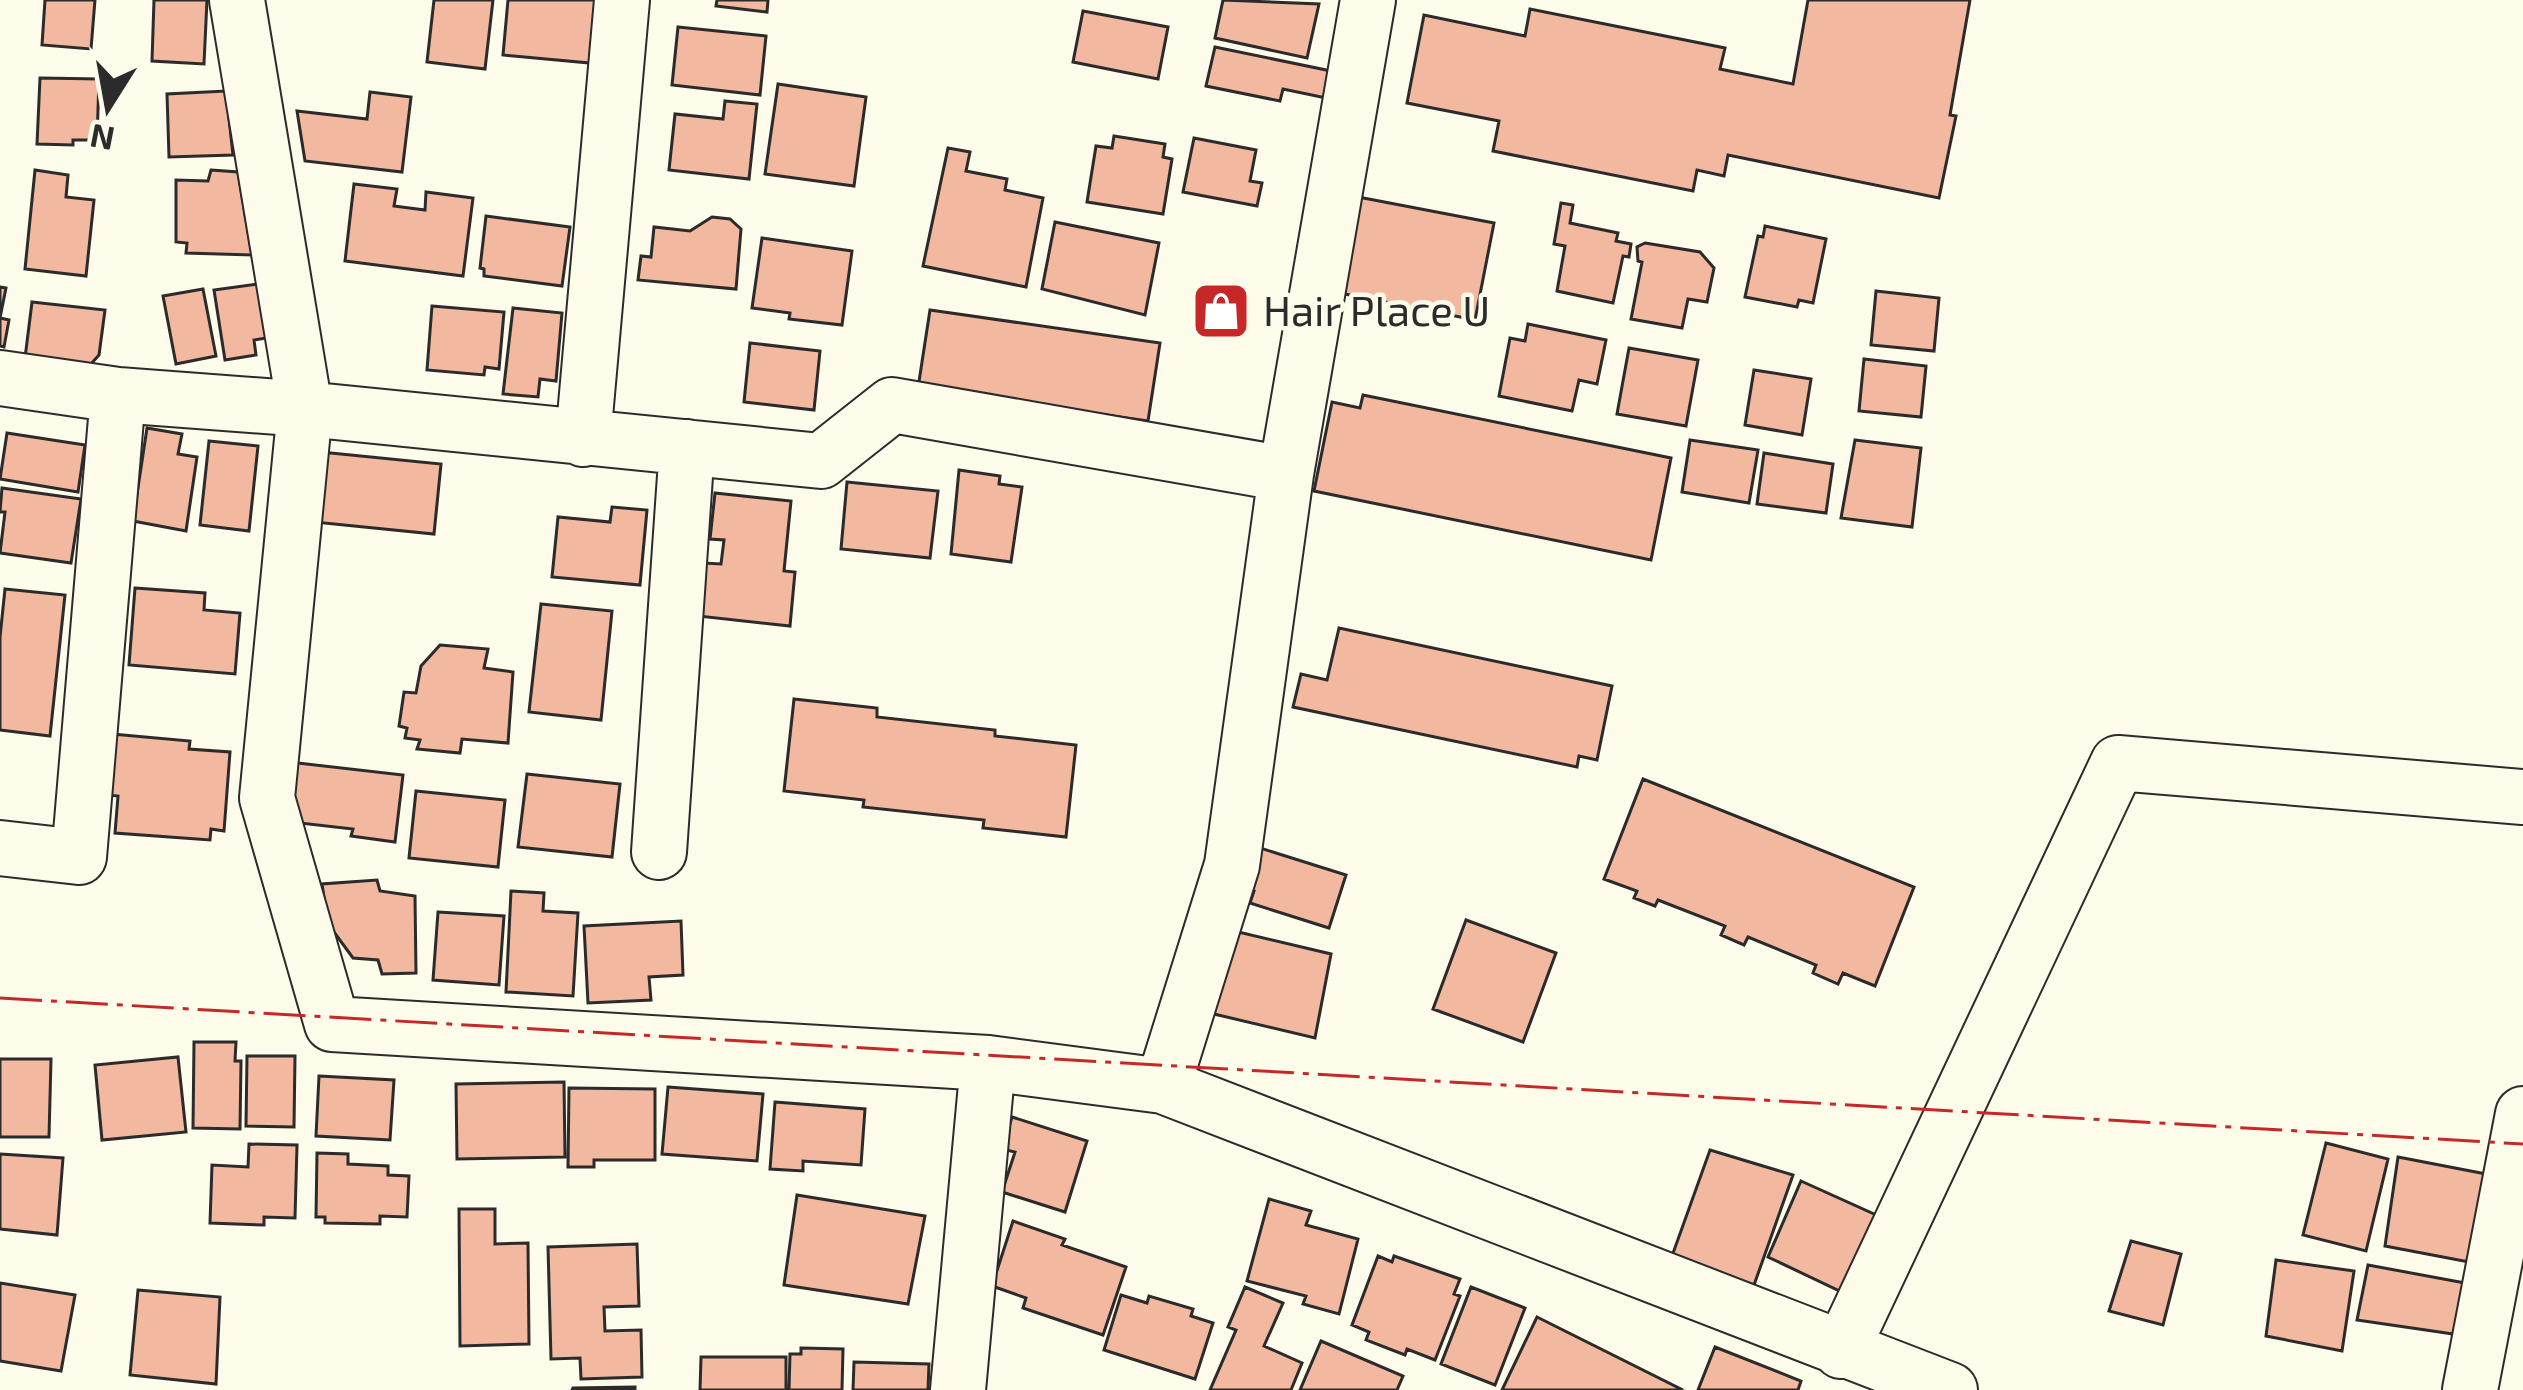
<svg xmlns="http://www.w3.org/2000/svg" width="2523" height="1390" font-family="'Exo 2',sans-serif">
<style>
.building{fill:#f2b8a0;stroke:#2b2b2b;stroke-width:3}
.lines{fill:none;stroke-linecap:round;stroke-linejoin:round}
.minor-casing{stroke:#2b2b2b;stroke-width:58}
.minor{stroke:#fdfbea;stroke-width:54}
.power{stroke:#c62828;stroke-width:3;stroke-dasharray:42 9 6 9;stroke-linecap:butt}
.labels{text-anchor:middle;stroke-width:9;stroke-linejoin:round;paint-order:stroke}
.poi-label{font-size:42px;fill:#2b2b2b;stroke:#fdfbea;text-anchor:start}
</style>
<rect width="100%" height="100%" fill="#fdfbea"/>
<path class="building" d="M45,0H95L91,49L42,45Z
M154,0H207L204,64L152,61Z
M434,0H493L485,69L427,62Z
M508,0H596L590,63L503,55Z
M717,0H768L767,12L716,6Z
M1223,0L1319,4L1307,58L1215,38Z
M1808,0H1970L1950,115L1956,116L1939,198L1728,155L1724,176L1697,170L1693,191L1493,151L1499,121L1407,103L1424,15L1525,36L1530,9L1725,48L1720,69L1793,84Z
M1083,11L1168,27L1158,79L1073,62Z
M678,27L766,36L760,95L672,85Z
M1215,47L1331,71L1326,98L1283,89L1280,101L1206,86Z
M40,78L99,79L97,140H73V145L37,144Z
M778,84L866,97L854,186L765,174Z
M226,91L233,155L169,157L167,94Z
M370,92L411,97L402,172L305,161L297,111L367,119Z
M725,101L757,104L749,179L669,170L675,114L723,119Z
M1114,136L1165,144L1163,157L1172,159L1163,214L1087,202L1096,146L1112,148Z
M1194,138L1256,150L1250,181L1262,183L1257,206L1183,192Z
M948,148L970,152L966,171L1007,179L1005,190L1043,198L1026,287L923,266Z
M35,170L68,175L66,197L94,200L86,276L25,269Z
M211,170L238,172L252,255L186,253L187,243L176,242V180L208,181Z
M354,184L397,189L394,206L425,210L426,192L473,198L463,276L345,261Z
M1353,196L1494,223L1475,320L1335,292Z
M1561,203L1573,205L1570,223L1618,233L1616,241L1631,244L1629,257L1623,256L1613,303L1557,291L1565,246L1554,244Z
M486,216L570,227L562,286L484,276V269L480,268Z
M712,217L730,219L741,229L736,289L638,280L641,256L651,257L654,227L690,231Z
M1055,222L1159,243L1145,315L1042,289Z
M1765,226L1826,239L1813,303L1799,300L1797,307L1745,297L1758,236L1763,237Z
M762,238L852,251L842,325L789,319L790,313L752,308Z
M1645,243L1700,252L1714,268L1707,302L1688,299L1682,328L1631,319L1642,262L1638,261L1637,247Z
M257,284L266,338L254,340L256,355L225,360L214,290Z
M0,287L6,288L0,318L9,320L4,347L0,346Z
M203,289L216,356L176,364L163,296Z
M1876,291L1939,298L1934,351L1871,345Z
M32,302L105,310L99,355L90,365L25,358Z
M432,306L504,312L499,369L485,367L484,375L427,370Z
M513,308L562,313L556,381L540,379L538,397L503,394Z
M930,310L1160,343L1148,421L918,388Z
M1528,324L1606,340L1597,384L1579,380L1572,411L1499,396L1510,338L1525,341Z
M750,343L820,351L814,410L744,402Z
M1629,348L1698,360L1686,426L1617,414Z
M1864,359L1926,366L1921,417L1859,411Z
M1754,370L1811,379L1802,435L1745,425Z
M1363,395L1671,458L1651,560L1314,491L1332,402L1360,408Z
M147,428L182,434L178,454L197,457L186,531L133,521Z
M7,433L85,445L78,492L0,479Z
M1690,440L1758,450L1749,503L1682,492Z
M1855,440L1921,448L1912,527L1841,518Z
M209,441L258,446L249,531L200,525Z
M311,451L441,464L434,534L304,521Z
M1764,453L1833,464L1826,513L1757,504Z
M959,470L1000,476L999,484L1022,487L1011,562L951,554Z
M847,482L938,491L930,558L841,549Z
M2,488L81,499L71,563L0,553L5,512H0Z
M715,493L791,501L784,571L795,572L790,626L698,616L704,563L721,564L724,540L710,539Z
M612,507L647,510L640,585L552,577L558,517L610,522Z
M135,588L205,593L204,610L240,613L235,674L129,665Z
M5,589L65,595L50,736L0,730V637Z
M541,604L612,611L601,720L529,712Z
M1339,628L1612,686L1597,760L1579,756L1577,767L1293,707L1301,674L1327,680Z
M440,645L488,649L484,668L513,672L508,743L462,739L460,753L417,749L420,740L405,738L407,728L399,726L404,692L416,693L421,666Z
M794,699L877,708V717L995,730V736L1076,745L1066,837L983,828L984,820L863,807L864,800L784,791Z
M112,734L190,741L189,749L230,752L224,831L211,829L210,840L115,833L118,796L107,795Z
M289,762L403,775L395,842L351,836L353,829L282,821Z
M527,774L620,784L612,857L518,847Z
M1643,779L1914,887L1875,986L1843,973L1838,984L1813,973L1816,965L1748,937L1744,945L1721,935L1725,926L1658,900L1655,906L1634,898L1637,891L1604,879Z
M416,791L505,800L498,867L409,858Z
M1257,847L1346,875L1329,928L1250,903L1254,891L1244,888Z
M377,880L380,891L415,896L416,973L382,974L378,960L353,958L328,924L322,884Z
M511,891L544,893L543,911L578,913L573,996L506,992Z
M438,912L504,916L499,985L433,980Z
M1466,920L1556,953L1523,1042L1433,1009Z
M681,921L683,975L649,977L651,1000L588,1003L584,926Z
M1230,930L1331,954L1315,1038L1214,1014Z
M194,1042H236L235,1061H241L240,1129L193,1128Z
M247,1056H295L294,1127L246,1126Z
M178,1057L186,1132L102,1140L95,1065Z
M0,1059H51L49,1137H0Z
M319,1076L394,1080L390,1140L316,1136Z
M564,1082L565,1157L457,1159L456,1084Z
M668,1087L763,1094L757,1161L662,1154Z
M569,1088L655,1089V1160H594V1167H568Z
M775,1102L865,1109L861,1165L803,1161V1171L770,1169Z
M1012,1117L1087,1141L1065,1212L1002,1192L1015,1152L1002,1149Z
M2326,1143L2388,1159L2366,1251L2303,1235Z
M249,1144L297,1145L295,1218L264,1217V1225L210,1223L212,1165L248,1167Z
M1710,1150L1793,1175L1754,1285L1672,1256Z
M317,1153L348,1154V1164L388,1166V1175L409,1176L407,1217L380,1216V1224L325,1223V1217H316Z
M0,1154L63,1158L57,1235L0,1229Z
M2398,1157L2486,1174L2469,1262L2385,1246Z
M1801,1181L1885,1219L1848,1295L1768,1257Z
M797,1195L925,1216L908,1304L784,1285Z
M1269,1199L1311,1211L1306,1225L1358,1239L1339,1314L1303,1304L1306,1296L1247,1281Z
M459,1209H495V1244L528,1243L529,1344L460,1346Z
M1013,1221L1065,1239L1062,1245L1126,1267L1103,1335L1023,1308L1026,1298L992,1286Z
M2131,1241L2181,1254L2163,1325L2109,1311Z
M637,1244L639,1306L604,1307L605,1331L641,1330L642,1377L581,1379L580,1358L551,1359L548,1247Z
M1378,1256L1392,1262L1394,1256L1460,1279L1454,1294L1460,1296L1435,1360L1407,1349L1405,1355L1366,1340L1369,1332L1352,1325Z
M2276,1260L2354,1271L2342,1351L2266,1336Z
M2368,1265L2465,1283L2460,1335L2357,1320Z
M0,1283L75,1295L61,1371L0,1361Z
M1245,1287L1283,1303L1264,1346L1302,1363L1291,1390H1210L1236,1330L1228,1327Z
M1471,1287L1525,1308L1495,1385L1441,1364Z
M138,1290L220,1297L216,1384L130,1375Z
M1121,1295L1147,1303L1149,1296L1193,1309L1191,1316L1213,1323L1195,1379L1104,1350Z
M1537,1317L1683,1390H1502Z
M1321,1341L1403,1376L1397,1390H1300Z
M1715,1347L1801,1381L1798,1390H1698Z
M801,1348L843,1349L842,1390H789L790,1354H801Z
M701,1357H786V1390H700Z
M854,1362L929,1364L928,1390H853Z
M635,1387V1390H572L573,1388Z"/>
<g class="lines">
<defs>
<path id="minor" d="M237,0L305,409L267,798L332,1024L988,1063L1163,1086L1950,1390
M0,378L118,395L305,409L821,461L892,405L1286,474
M583,439L622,0
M0,848L79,857L118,395
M659,852L687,447
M1163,1086L1232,865L1286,474L1368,0
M1841,1351L2118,763L2523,797
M958,1390L988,1063
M2470,1390L2523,1114"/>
</defs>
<use href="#minor" class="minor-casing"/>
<use href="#minor" class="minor"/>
<path class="power" d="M0,998L2523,1144"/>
</g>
<defs>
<symbol id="shop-square" viewBox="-11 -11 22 22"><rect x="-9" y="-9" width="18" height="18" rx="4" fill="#c62828" stroke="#fdfbea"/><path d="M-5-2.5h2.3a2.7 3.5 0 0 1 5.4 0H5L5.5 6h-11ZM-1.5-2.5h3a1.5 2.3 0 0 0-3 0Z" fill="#fff"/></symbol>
</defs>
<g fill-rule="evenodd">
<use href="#shop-square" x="1188" y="278" width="66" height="66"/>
</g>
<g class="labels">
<g class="poi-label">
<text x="1263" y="326">Hair Place U</text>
</g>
</g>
<g transform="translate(108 108) rotate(191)" stroke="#fdfbea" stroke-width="9" paint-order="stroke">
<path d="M0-9L21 45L0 30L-21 45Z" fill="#2b2b2b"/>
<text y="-18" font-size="33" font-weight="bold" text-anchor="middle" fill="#2b2b2b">N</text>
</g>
</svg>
